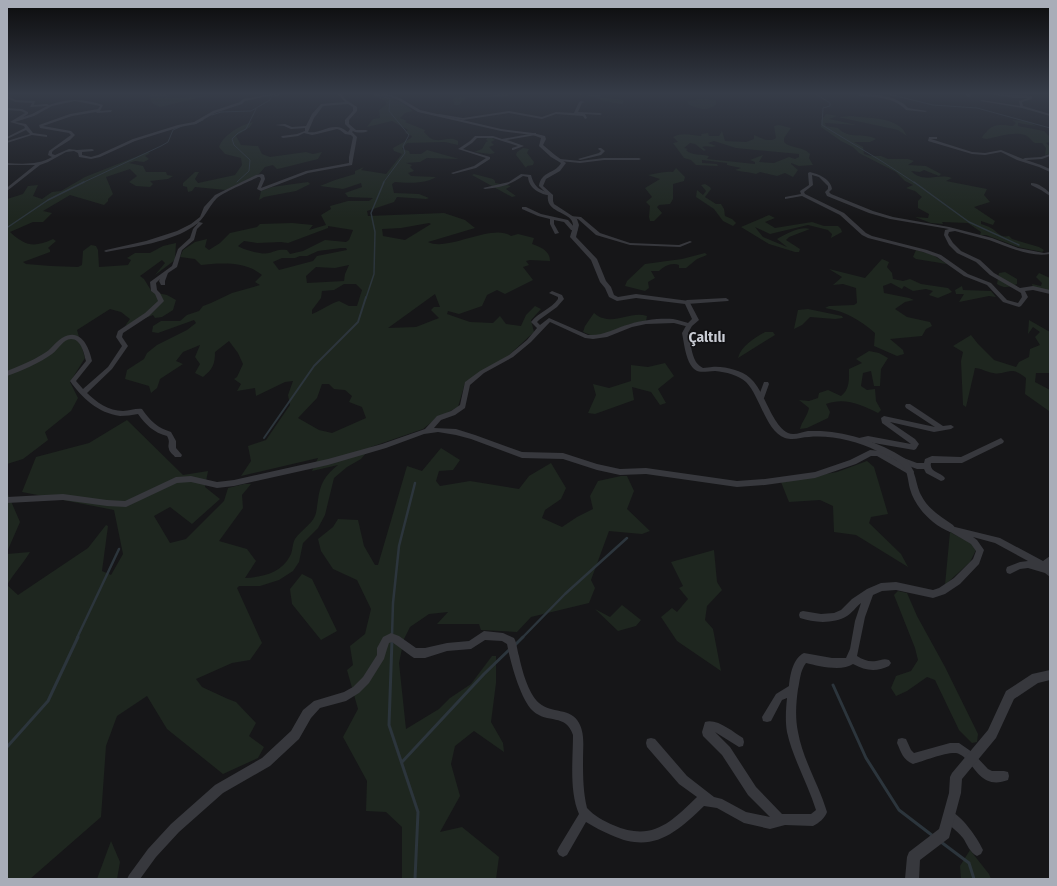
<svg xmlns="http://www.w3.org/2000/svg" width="1057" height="886" font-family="'Fira Sans',sans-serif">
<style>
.green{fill:#1e261f;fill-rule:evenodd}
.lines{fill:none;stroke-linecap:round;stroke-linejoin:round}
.stream-far4{stroke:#2c353c;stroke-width:1}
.stream-far3{stroke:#2c353c;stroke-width:1.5}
.stream-far2{stroke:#2c353c;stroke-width:2}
.stream-far1{stroke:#2c353c;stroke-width:2.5}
.stream{stroke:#2c353c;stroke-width:3}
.minor{fill:#37383d;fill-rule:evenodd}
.tertiary{fill:#37383d;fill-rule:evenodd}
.labels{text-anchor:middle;stroke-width:3;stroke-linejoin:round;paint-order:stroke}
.quarter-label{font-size:14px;font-weight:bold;fill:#c9ccd4;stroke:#111113}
</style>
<rect width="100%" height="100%" fill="#161618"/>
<path class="green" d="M149,94H166L172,98L210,95L160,107L152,103Z
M370,94C388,94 399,100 413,111L405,113L400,118L407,121L405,122L425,130L424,132C426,134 429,137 430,138C440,144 449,135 458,141V145L445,142L407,143L402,149L409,151L410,154H421L427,150L459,159L427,158L420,162L406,163L412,165L410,167L414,171L408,173L411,176L436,177C426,184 408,183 395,182L392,184L394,193L419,194L429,198L426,199L397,197L394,202L367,211L368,216L444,213L465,220L475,228L428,242C448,252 492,223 511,236L518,234L534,238L532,244C541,247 550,251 550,261L530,260L526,261L529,265L523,267L533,280L505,294L497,290L487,295L482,306L459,314L448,311L447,314L470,322L493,323L500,316L506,324L521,326L526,315L535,306L541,309L531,320L534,332L508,356L465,383L458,407L437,418L423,429L371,447L361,459L347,467L334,478L325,515L318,528L303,543L299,562L293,571L279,580L260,586H239L237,588L262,643L250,660L232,663L196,679L202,687L228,699L236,702L256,723L249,736L264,747L258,758L223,774L167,729L147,696L117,716L106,746L101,817L30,879H7V554L30,552C23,564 14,573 7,585L18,595L88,548L106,525L108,526L102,571L111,575L123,554L114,510L22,492L36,457L89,443L127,420L183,475L208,471L205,487L220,499L192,524L170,507L154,516L170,543L186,539L224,501L228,488L244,484H251L242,495L243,508L219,541L247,549L256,561L245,578C263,577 281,573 290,556C293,551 292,544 295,539C301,530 311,525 315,516C317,511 317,505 318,500C320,484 325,475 338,465L312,471L318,458L241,476L251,461L248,446L266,440L290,405L288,395L293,381L285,382L256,396L255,388L237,391L241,384L234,379L237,377L243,364L238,353L229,341L215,352C215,364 213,369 203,377L195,373L200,364L195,357L200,345L183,352L176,361L183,364L160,379L157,388L151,393L149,386L125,379L127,370L144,359L147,353L157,345L187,330L196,323L194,320L158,333L152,332L153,326L161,321H180L187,315L199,311L203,306L211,303L232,293L260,285L255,282L262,275C246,261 220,263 201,265L195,259L180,257L183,250L195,242L207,239L205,247L209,250L220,243L230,233L257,227L260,224L292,223L313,225L309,230L326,225L321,215L331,209L330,206L348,201H369L373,198L348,197L345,193L362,187L361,183L343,189L320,186L335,180L355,174V171L364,167L361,170L386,174L402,154L394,151L393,148L411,138L412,136L405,133L408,130L392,121L367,127L373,119L380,118L379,110L386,105V101ZM429,223L431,224L405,240L383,236L382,229L401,228ZM328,226L353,230L349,240L346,242L325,240L303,251L290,254L287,250C279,249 276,251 269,253C262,255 244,250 238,246L244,241L257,243L281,242L288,243L328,228ZM341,248H346L347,250L317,256L313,261L279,270L273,262L282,258H295L300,256H307L318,251ZM349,265L345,274L344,281L307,283L306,276L316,267L335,268ZM344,284H356L362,290L357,306H349L339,301C329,304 322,310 312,314V310L321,298L322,291L334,290ZM435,294L440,307H434L431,310L439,318L416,327L388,328ZM322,384H329L334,389L345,390L352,396L349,402L362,407L366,418L332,433L319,430L298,418L317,398Z
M497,94H509L508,96L503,97H468L459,105H454L453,97L489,96Z
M577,94L601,95V97L623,100V104C611,103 600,100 589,96C585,94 581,96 577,94Z
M695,99L716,100V104C709,112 697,109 688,104L687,101L696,100Z
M826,114L837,116L829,119L857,125L825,123L826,126L838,128C849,140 863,132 876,139L870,142H854L863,147L864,154L871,156H881L888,159H908L914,161L908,165L926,166L941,174L939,176L924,170L920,172L911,171C924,184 937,173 952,178L946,181L987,189L984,195L990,202L974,207L995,221L993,225L981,221V224C984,225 988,226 991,228C998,232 1000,238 1009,236L1012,239L1039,247L1044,250L1042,252L1018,247L986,235H980L981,232L968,223L942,222L943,224L931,223L915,217L928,218L929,214L918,208V201L922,197L915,191L906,188L913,185L905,181L896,172L859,153L853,147L841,141L821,127V120Z
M851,116C866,118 887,117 899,126C903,128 905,133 907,136L898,130L838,117Z
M1012,120L1027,121L1036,126L1018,123V126L1044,131L1050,137V142L1046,143L1050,147V154L1045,155L1046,148L1042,143H1035C1031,141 1030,137 1025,135C1014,131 998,137 986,139L982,138C983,134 985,134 988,130C995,123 1003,125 1013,126L1016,123Z
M253,122L250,127L236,136L241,145L258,146L262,154L270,157L306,152L313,154L322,152L318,159L282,168L277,169L273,165L265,167L259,174L226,190L195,187L192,191L188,192L187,187L183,186V183L195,172H199L195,179L198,183L235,175L242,165L241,158L225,154L219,147C224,134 241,125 253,122Z
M779,125L791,128L784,138V142C791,149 803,146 810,154L809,158L813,165L799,166L791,163V164L798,170L793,177L785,173L777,176L760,172L756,174C749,172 742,172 735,170L741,168L727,165V163L702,160V163L717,164L718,166L696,165L691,160L684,158L673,143L678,142L673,137C682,132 691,135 701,136L702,135L701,134L708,133L709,136H719L722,131L725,141L746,142L754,139V135C761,138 769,143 776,138L774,126ZM714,141L736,148L799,154V157L795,159L789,157L774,163L759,162L763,155L750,160L755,162V164L707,159L709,156C702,154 692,156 686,150L688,149L684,148L690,143L695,144L704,151L706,150L702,147C707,145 711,148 716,146L708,143Z
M491,137L495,140L491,142L494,145L489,147L495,153L490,154L474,152L482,149L486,142L488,141L486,140L487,138Z
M523,148L529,149L527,153L534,162L533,165L527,166L526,168L516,155L517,152Z
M148,152L150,153L145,156L149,159L144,162L135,161L129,163L143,166L146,172H166L167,175L173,176L168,179L150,181L153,184L150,187L136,186L129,182L137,176L130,169L106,177L113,194L108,199V201L104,205L70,195L43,211L52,213L43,222H33L10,232C25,246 34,248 53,239L56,241L48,248L50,250V252L23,262L26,264L51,266L78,267L82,265L83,251L91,245L96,246L98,250L99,267L128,265L131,260L127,258L135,253H150L163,246L176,243L175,260L155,275L165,263L162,260L140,276L144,279L152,292L167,295L176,300L173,310L162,317L155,318L153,315L125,326L130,319L121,312L110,309L77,330L85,358L70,382L78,398L71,411L45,432L48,440L23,459L7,464V199L23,194L28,186L38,185L33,196L42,199L52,192L61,191L85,177Z
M676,168L685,177L684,181L673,184V199L670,204L659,205L657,207L662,213L654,221H650L649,217L650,206L646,202L652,197L645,188L660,179L648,175C657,174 663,171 673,172Z
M474,174L493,179L495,181V183L511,186L506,189L516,196L512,197L472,175Z
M308,182L310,184L296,191L264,197L259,200L261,191L272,187Z
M705,184L710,187L711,189L705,197L716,204H721L724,209L725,216L732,219L736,223L733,226L723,221L714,209L696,197L697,190L703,195L706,191L701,185Z
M769,215L775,218L765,222L775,228L812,222L824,226H838L841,229L842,232L831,238L832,234L828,230L808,225L770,234L755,227L763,237L787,247L777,239C786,234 800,226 810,229L789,237L786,240L800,249L799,252H795L769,244L741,227Z
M916,250L933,255L947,264L916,259L913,257Z
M705,253L707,255L697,259L686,268H679V265C672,262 664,266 659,271H651L655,278L648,282L649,288L645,291L625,286L627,281L645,264L682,259Z
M882,259L889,262L887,267L892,273L893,279L903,281L910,279L921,284L948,288L952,292L938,298L929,295L933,291L926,289L913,291L904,286L902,289L891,283L883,286L884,293L909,298L914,300L905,302L895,309L907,317L930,322L932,326L926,329L922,336L890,339L903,350L904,354L897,356L874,346L875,333C860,320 845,311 825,308L829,306L854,305L857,303L856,288L843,284L833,285L842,277L829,269L865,278Z
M1005,272L1017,279V284C1009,287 1005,289 997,284L999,273Z
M1039,273L1050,278V291L1033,287L1032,284L1041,286L1042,283L1036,277Z
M962,286L963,290L991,291L996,297L989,296L959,302L964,294H956L955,290Z
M808,309L842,316L843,318L835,319L810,317L802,325L794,329L798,310Z
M594,313C597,315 600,318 603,318C617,323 632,311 647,316L646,321L630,324L605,334L593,336L583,332L585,326Z
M1029,320L1050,332V373H1036L1035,382L1050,390V413L1049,412V411L1025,394L1026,378C1009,364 1007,376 993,373C986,372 981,368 975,368L966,407L963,405L961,361L963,352L953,346L971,335L978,344L994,360L1016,367L1019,362L1029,357L1030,349L1040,345L1035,337L1040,332L1033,327L1028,334Z
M765,332H773L775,335L738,358C741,346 755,338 765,332Z
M869,351L879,353L888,358L881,369L880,386H874L871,371L863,373L861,386L867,390L875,389L876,401L881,410L878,413C862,405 845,397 826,404L830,412L828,418L807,428L800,429C802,421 807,417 809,408L799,400L809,401L818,398L819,393L828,390L841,396C850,389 849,379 849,369L862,363L856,359Z
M665,363L674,376L658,389L666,403L660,405L651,392L632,387L634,400L595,414L588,413L596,395L593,384L609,388L631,381V365L648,367Z
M441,448L460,460L453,470L439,471L436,481L440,486L470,481L519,489L529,476L551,463L566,488L561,499L545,510L542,518L562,527L577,517L593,509L590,496L598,481L621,476H627L634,491L627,509L650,531L642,534L609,531L591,580L595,588L589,603L531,617L517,632L481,630L479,624H437L448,612L429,614L410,627L404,639L399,663L406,729L439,709L450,698L471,684L492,656H496V683L491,722L503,743L504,752L474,731L455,746L451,764L460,796L440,832L462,827L499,857L496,879H402V827L386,812L366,811L367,781L343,737L358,709L347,670L353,665L350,646L365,634L371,609L357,580L333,569L321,551L318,539L333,527L338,519L358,520L364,546L375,565H378L407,466L422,471Z
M867,461L874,467L888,514L871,517L869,523L901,554L908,567L856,535L834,532L833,506L820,500L789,502L781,482L837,472Z
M7,492L20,522L7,552Z
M950,532L972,544L976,550L970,562L945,585Z
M714,550L717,582L722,590L707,606L705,620L713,629L721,671L677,641L661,617L672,608L677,612L688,599L679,588L683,586L671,562Z
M302,574L312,579L337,631L321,640L292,604L290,589Z
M898,591L907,593L917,616L945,667L978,734L977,742L972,743L959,730L935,680L927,677L907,691L896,696L891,688L896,676L911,671L918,660L915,648L894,595Z
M622,605L641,620L636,626L618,631L595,609L610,617Z
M111,841L120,862L117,879H97Z
M970,850L989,874L991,879H961L960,866Z"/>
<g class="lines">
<path class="stream-far4" d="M375,94L390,99L389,111L409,135L403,146L405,153L383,183
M816,94L830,103V106L823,108L822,125L883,162L915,183
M888,94L933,105L977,108L1050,128
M212,115L221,112L251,111L270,100L271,97L281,94
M194,124L203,120
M237,182L249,171L250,160L234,145L232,139L238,133L246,129L256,109
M82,183L161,146L168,142L173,130L182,126"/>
<path class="stream-far3" d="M914,182L969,222L1019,245
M8,227L48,200L84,182
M366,298L374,274L375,232L371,213L384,182"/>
<path class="stream-far2" d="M264,438L314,366L358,322L366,297"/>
<path class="stream-far1" d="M392,636L393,603L399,546L415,483
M77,638L119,549
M522,638L565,594L627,538"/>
<path class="stream" d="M392,640L389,725L418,812L415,879
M515,645L523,637
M833,685L866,758L899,810L933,836
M7,747L48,701L78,637
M402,762L484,674L510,649
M941,842L969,863L974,879"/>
<path class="minor" d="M271,94H278L245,101L242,104L215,113L196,124L180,127L135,141L100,157L91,159L79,157L78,153L74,151L66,152L48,162L40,165L7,191V188L9,186L35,165H7V163C22,164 39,165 52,157L48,155L49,151L71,135L69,133L40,128L39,125L70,114L98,109L100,106L75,101L52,106L34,116L15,122L26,124L33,133L47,135V137L32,135L7,143V141L30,134L26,130L7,139V137L25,128L24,126L10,122L25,113L21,111L7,110V108L22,109L28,112V114L23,117L32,114L47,106L30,107L32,103L15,102L7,98V96L16,100L35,101L34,105L47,104L49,105C69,98 83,99 103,105L100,111L112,110L111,112L97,113L96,112L72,116L43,126L71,131L75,135L70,140L54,150L52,152V154L55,155L69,149L77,150L92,149L94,150L93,151L82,152V155L91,157L98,155L133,139L178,125L194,122L213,111L240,102L243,99Z
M338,94H342L346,100L357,107V111L349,120V124L356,130H366L368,131C364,133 356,133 353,131L352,132L357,137L352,165L308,173L261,191L257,189L261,179L260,177H258C248,182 224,192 217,198C208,207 205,219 194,226C172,242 133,247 106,252L104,251L106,250L146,241L177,231L191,224L200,217L204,207L215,195L256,175L262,174L264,175L265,179L261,188L306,171L349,163V157L353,137L351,135L345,134L340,130L337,129L317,134L312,135L304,133L298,136L283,138L281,137L282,136L297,134L305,131V128L291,129L284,126L275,125L285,124L292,127L306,126L312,114L321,104L345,102ZM348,104L353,107V111L345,120V124L350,129L348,132C345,130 341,127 337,127C327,126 318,134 308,132L314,118L323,106Z
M861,94L879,95L893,98L904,104L908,108L927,111L925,112L906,110C893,96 876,98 859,96V94Z
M966,94H970L971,96L968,97Z
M991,94L1032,96V99L1022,102L1023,106L1050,114V116L1022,108L980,101L982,100L1020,106L1019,101L1028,98H1013Z
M581,101L585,102L582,103L578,112L600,113L602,114L600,115L585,114L587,118L585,119L583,116L556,114L542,119L509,113L463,120L437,115L439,114L463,118L509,111L542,117L556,112L574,113L579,102Z
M535,133H536V135L507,140L524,146L513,150H512V148L518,146L493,138H477L472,143L463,149L490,157V159L476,168L453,174L451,173L474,166L486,158L458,149L470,141L475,136H493L502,139Z
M929,137H937V139H931L972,152L985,153L1001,150L1023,159L1025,158L1041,157L1050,154V156L1042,159L1026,160L1041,165L1050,169V172L1039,167L1017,160L1001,152L985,155L972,154L928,141Z
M599,148H601L605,151L601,155L580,160L578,159L599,153L601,151L598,149Z
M604,158H639L641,159L639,160H604L580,163L560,161L558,160L560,159L580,161Z
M810,172C818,174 831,179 832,189L829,192L831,194L873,211L893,217L949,227L992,238L1018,248L1044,253L1050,252V254C1030,258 1007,246 989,240C977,237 966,234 955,231L949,232L948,235L953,243L961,251L980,260L994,273L1020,288L1033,286L1050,290V294L1033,290L1025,291L1028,297L1021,306L1019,307L1003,302L987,285L964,276L937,257L923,252L868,238L862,235L840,215L802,196L785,199V197L801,194L800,191L809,185L808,173ZM812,175L819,177L828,186V189L825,192L827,196L869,213L890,219L949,229L945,230L944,235L949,245L957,253L976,262L990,275L1021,293L1022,297L1018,303L1007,300L991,283L968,274L941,255L927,250L872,236L866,233L844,213L805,194L804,192L813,185Z
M521,174L531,175C535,190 541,189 553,195L551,196C540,194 529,189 528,177L523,176C508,186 502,187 485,189L483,188L509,182Z
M1031,183C1038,183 1045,188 1050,193V196L1041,190L1031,185Z
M522,207H526L541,214L568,220L575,228L578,230L576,231L571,230L564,222L554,220V224L559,233L555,234L550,224V219L538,216L522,209Z
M570,216L581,217L600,233L630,243L679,245L690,241L692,242L680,247L630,245L596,235L578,219L570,218Z
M199,222L203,223L197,229L194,240L182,250L177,267L168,273L165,281V285H161L159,281L160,279L156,283L157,290L160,293L164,301L149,316L123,333L122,337L128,346L112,369L87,393C96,402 109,411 123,411C130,411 136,408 142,409C150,421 158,428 171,432L176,441V448L182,455L181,457H175C174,455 169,452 169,449C167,444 171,443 167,436C154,433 145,424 138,414C132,415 126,416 120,416C98,413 82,398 70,381L86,361C84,353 81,339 71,339C63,339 59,349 52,354C40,363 21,371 7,376V371C19,366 32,361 43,354C51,350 55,342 62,338C80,327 89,346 92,361L76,381L83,389L108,367L122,346L116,337L118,331L145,313L158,301L155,294L151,291L150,282L172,266L178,249L190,238L193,229Z
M552,291L562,295L564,299L557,307L539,320L537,322L540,325L549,318L588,335C604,336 615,328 630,324C642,320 660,318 673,319C679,320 685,322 691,324L692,325L689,327L674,323L646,324L632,327L607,337L593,339L585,338L550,322L531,342L513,357L484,373L470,385L465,408L455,415L441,420L434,428L456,429L475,435L522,452L563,453L597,464L620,469L646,468L737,481L765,479L815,472L850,460L870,450L881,451L898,461V458L901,457L917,463H924L925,459L932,456L961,457L999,439L1001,438L1004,441L1003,443L962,463H931C929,472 940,472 945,478L944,480L941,481L926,473L924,469H917L901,463L913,470L914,472L913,474L910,475L877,456H871L856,464L815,478L765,485L737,487L646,474L620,475L597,470L563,459L522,458L471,439L456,435L438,432L424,434L386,448L328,465L234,486L217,488L191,482L177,483L126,507L107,506L63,500L7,503V497L63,494L107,500L125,501L176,477L191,476L217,482L234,480L328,459L382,444L425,429L437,416L451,411L460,405L465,382L480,371L509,355L527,340L537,328L531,322C539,312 551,309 558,299V297L549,293Z
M726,298L729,300L728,301L687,304L684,302L687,300Z
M764,382H768L769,384L764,398L761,400L758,398Z
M906,404H910L943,426L951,425L954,427L951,429L934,432L890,422L915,439L919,444L916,449L914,450L868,442H859L858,440L859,438L868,436L911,444L882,423L881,418L884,416L935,427L906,408L905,406Z
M950,525L955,527L1000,538L1043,561L1050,556V565L1049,566L1050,567V577L1045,573L1028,568L1020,569L1010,574L1007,573L1006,570L1007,567L1020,562L1028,561L995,543L973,537L977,540L984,550L979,564L960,584L945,594L933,598L896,590L882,591L873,595L865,617L857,656C863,660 869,662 876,661C881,660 884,658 889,660L891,663L889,666C876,672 866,671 853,664C842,672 818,666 806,663C800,671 800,680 798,689C796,703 795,718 798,732C803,760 819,785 827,812C825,818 819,823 813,826L785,825L770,829L744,823L717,808L704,806C675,834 652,854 611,835C602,831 594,827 586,822L567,855L563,857L559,855L557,851L559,847L579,814C569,791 573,759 573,735C566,713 547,724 533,711C520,699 510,660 507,644L502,641L485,640L471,649L447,651L425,658H414L411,656L392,642L389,643L387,649L384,659L369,683L359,693L346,701L320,708L311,718L299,739L270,766L223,793L179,832L156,857L140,879H127L129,875L148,849L171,824L215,785L262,758L291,731L303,710L314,701L344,692L353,687L363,677L377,655V648L383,637L391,633L399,636L416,648H425L447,643L469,641L484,631L503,633L514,638C517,643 517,650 519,656C522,670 528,693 539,703C551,714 571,707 579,723C585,734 583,747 583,759C583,775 583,792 587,808C594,816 604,821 613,825C652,842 670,823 697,797L679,784L647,747L646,743L647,739L651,738L655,739L687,776L714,797L722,799L746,812L770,817L748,795L722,755L703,736L702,732L705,722C717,718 733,732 743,738L744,742L743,746L739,747L715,732L730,747L756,787L782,814H811L816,810C808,784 793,759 787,732C785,720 786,709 787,698L782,700L771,721L767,722L763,721L762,717L776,694L789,686C790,675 793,658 804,653L832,658H846L850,649L855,621L861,603C856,607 852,613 847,616C834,624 814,623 800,618L799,615L800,612L803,611L821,614L834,613L841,610L852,599L867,589L881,583L896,582L933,590L939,588L954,578L973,559L976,551L971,544L947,530L946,528L947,526Z
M902,738L906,739L911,750L914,753L950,743H959L972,752L988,769L992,771H1004L1008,772L1009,776L1008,780C977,792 973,756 956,753C946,752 923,761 913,764C903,760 901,752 897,743L898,739Z
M949,810C962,816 977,837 983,850L981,854L977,856C970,853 967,844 963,838C957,830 947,825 943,816L945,812Z"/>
<path class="tertiary" d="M381,94H387L400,98L420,110L501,129L533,133L545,136L546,139L543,145L555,155L566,163L560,171L546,179L543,186L553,195V201L554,204L577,219L579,225L576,237L597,259L606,281L611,287L614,295L618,297L636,294L689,301L699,320L692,326L688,333C691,342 691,354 696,362C698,365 701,367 703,368C706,368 710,367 712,367C724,366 741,370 750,378C765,391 771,424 788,433C794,436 802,432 808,431C812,431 817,431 821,431C850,433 879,442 904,458C916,467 915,483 921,495C928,509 941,517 953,525L955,528L953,531L950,532C932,525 915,507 910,489C908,482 908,472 903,466C897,459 885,455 877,451C857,441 831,435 809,437C801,437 794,441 785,438C766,432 760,396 746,382C738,375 726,372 715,371C704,371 696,376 689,362C685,353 684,343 682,333L687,324L692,319L685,304L636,298L617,301L609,297L605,288L600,282L591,260L570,237C571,233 573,228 573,225C572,211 545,214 548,195L539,186C541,171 555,174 561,163L551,157L539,146L541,138L533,135L501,131L418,112L398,100Z
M1050,670V680L1038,683L1014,699L996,738L962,779L961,793L949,838L920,860L919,879H905L907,857L909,852L939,829L949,793L950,777L952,773L988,730L1006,691L1032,674Z"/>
</g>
<linearGradient id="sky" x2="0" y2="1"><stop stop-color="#0c0c0d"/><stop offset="0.43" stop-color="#363c48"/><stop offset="1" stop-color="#363c48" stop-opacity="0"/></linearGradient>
<rect width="1057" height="218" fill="url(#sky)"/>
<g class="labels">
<g class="quarter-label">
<text x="707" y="342">Çaltılı</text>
</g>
</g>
<rect width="1057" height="886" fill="none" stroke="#a8adb8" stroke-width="16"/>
</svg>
